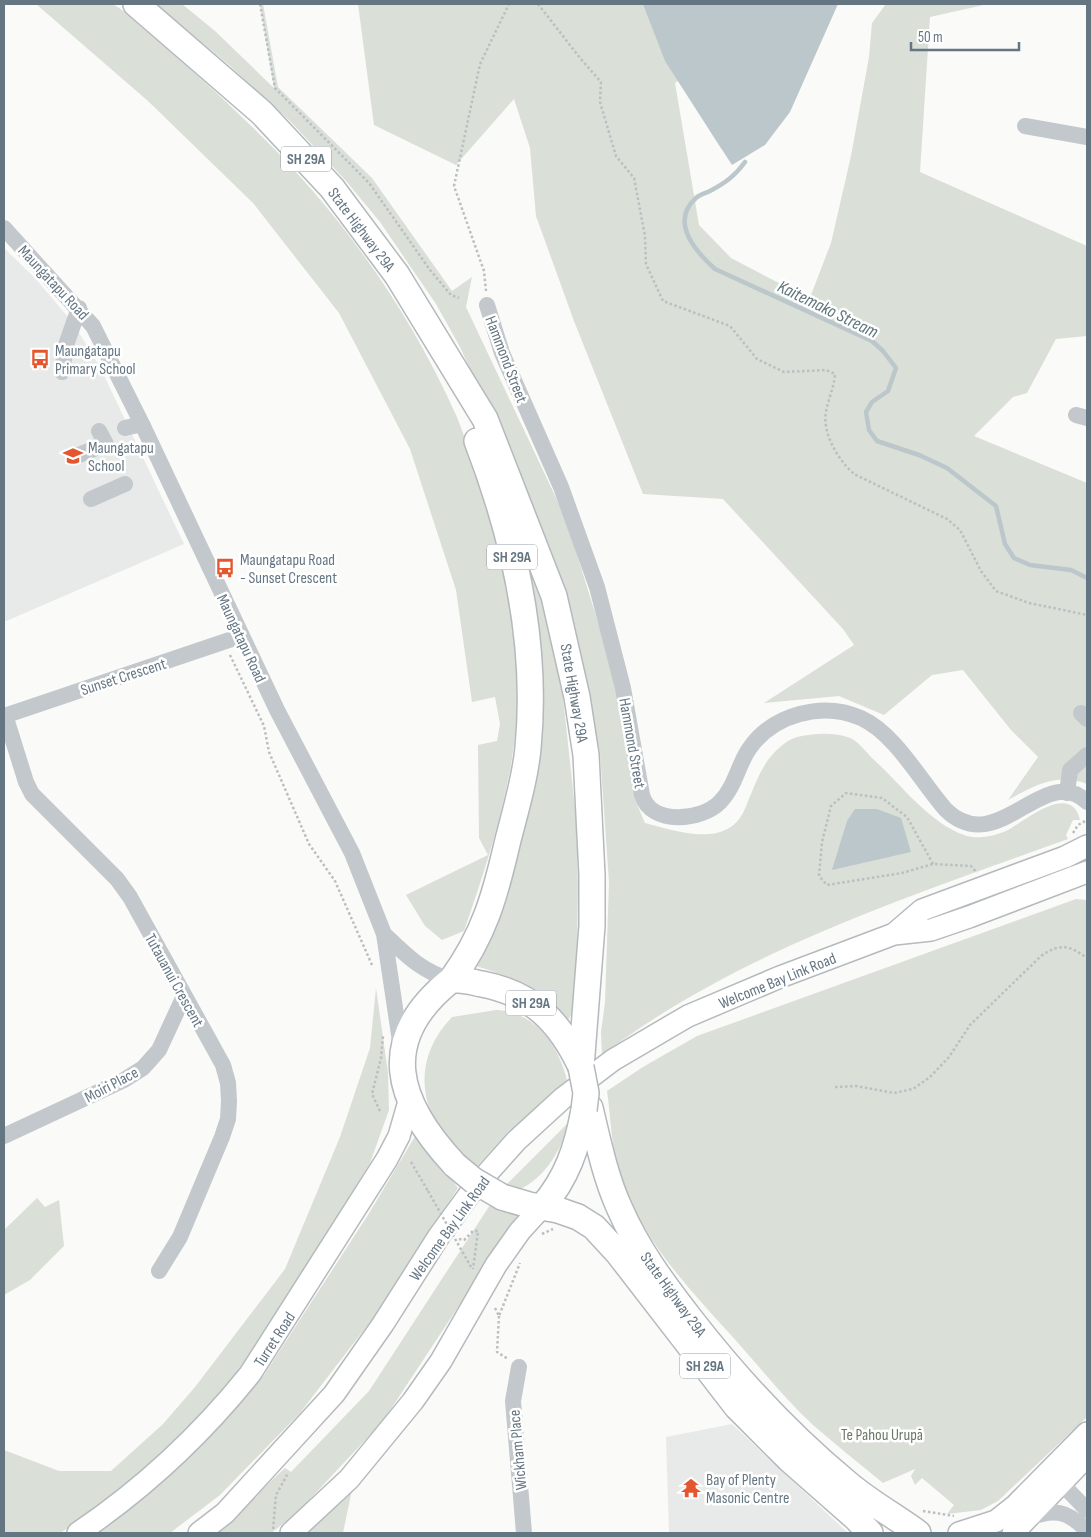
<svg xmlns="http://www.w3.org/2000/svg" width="1091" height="1537" font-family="'Sofia Sans Condensed',sans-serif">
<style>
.built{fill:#e8e9e9}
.green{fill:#dadfd7}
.water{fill:#bbc7cb}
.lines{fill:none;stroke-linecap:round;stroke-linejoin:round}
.stream{stroke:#bbc7cb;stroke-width:4.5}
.major-casing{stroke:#b5babe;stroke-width:24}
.highway-casing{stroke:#b4b9bd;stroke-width:28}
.path{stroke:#bbbfc2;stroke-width:2.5;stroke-dasharray:2.5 2.5;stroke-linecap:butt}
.minor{stroke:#c3c8cc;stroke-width:16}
.major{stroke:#fff;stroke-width:21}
.highway{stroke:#fff;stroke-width:25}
.highway-bridge-casing{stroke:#b4b9bd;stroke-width:28;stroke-linecap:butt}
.path-bridge{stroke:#bbbfc2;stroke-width:2.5;stroke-dasharray:2.5 2.5;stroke-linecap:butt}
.highway-bridge{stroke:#fff;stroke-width:25}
.labels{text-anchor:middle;stroke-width:5;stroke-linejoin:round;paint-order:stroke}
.shield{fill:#fff;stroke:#939fa8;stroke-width:1}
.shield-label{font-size:15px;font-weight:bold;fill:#657683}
.street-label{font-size:16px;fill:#657683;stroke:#fff}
.poi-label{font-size:16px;fill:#657683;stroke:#fff;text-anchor:start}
.park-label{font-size:16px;fill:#687a64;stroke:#fff}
.water-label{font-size:18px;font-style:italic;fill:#60757c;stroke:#fff}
</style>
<rect width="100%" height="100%" fill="#fafaf8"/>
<path class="built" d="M4,248L35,278L73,323L100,367L184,544L4,622Z
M732,1424L848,1533H669L666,1437Z"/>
<path class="green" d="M36,4C56,4 93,0 111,4C120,6 131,18 138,24C175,55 211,87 246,121C333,203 407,305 456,415C466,438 472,463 480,486C505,563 521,643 516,724C511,793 486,867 464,931L442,940L425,926L406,895L488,855L479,838L478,745L497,741L500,724L495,697L472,702L456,590L410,449L339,313L253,203L148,101Z
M156,4H182L215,31L274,88L260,4H263L278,87L372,178L452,291L472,277L466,307L566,519L617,684L636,802L645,823C676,831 726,849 744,811C752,793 757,776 768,760C775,751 786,740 797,737C813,733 835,732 850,738C858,741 866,752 872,758C901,784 928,822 964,835C977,840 996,836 1008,830C1025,821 1071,781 1080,820H1073L1066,835L1068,839C908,897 739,951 602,1055L601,1032L605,1002L609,882L600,753L574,627L534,512L460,347L436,304L380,222L346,181L290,121L229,65Z
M358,4H710L722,150L678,81L675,83L699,225L731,258L798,293L811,295L831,243L851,156L869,57L872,23L886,4H988L930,17L920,172L1087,246V336L1056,339L1027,393L1013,397L974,436L1087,483V784C1058,772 1033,786 1008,800L1038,757L1011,730L963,670L932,675L884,715L839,696L764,703L854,645L843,629L723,499L643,494L574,321L536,216L530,148L514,99L456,165L374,125Z
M502,497L556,634L576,817L578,886L577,948L573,1010L568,1021C541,994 512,976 476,966L531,782Z
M1076,899L1087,900V1417L998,1501L981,1510L947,1514L954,1505L922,1478L915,1485L911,1476L915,1469L883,1483C860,1464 836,1445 813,1425C784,1398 758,1365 731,1335C688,1288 639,1236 620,1174C611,1148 611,1118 607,1091L643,1067L697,1036Z
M376,988L388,1073L389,1110L370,1163L273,1321L215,1403L109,1502L60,1533H4V1450L59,1471H111L163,1424L195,1387L285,1269L340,1137L370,1048Z
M496,1010C535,1012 558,1044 567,1080L507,1133L477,1166C423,1130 404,1067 452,1017Z
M568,1123C564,1147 543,1180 520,1189L506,1185Z
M417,1133L458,1188L376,1314L300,1413L220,1495L170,1533H95L124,1514L195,1450L264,1375L368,1215Z
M37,1198L45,1207L59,1200L64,1246L30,1280L4,1295V1230Z
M490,1205L518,1216L383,1421L296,1514L271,1533H215L285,1468L291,1472L369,1391Z
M354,1480L343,1533H300Z"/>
<path class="water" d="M643,4H838L790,112L765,145L732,165L665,61Z
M855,809H877L901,818L911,852L832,870L847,821Z"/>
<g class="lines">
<path class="stream" d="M745,162C735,176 725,183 710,191C706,193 699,195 696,198C669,222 696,252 715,269L872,341L883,351L896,368L888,391L872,402L866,412L869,430L877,441L919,455L947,468L996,506L1005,544L1014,558L1030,565L1071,570L1087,578"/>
<defs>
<path id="major" d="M894,934L922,910L1065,857L1087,846
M78,1533C143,1489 201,1435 250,1374L387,1159L399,1136L410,1098
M199,1533L225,1513L334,1394L383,1324L439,1236L474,1188L516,1141L563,1098L613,1060L688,1016L780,977L894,934L931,930L969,917L1087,872
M291,1533L349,1479L413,1401L441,1361L496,1265L520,1231L542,1207
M959,1533L996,1521L1015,1506L1087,1433
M1013,1533L1087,1456"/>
<path id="highway" d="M136,4L262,113L332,188L397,275L485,419L554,596L577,697L586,755L592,875V926L581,1067
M452,979C484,935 495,896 507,844C515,812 525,780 528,748C538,645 514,537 477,441
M590,1108C598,1141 605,1176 619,1207C637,1249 664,1285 692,1321C738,1380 789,1435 847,1483C869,1502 895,1516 918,1533
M455,1165C396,1102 376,1040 451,980C461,979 472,982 482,984C533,994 560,1022 581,1067
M502,1197L529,1205L558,1210L578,1217L594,1227L618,1253L737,1407L789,1459L856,1518L870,1533
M542,1207C567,1178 577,1148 584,1110"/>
</defs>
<use href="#major" class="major-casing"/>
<use href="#highway" class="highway-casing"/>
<path class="path" d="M260,4L275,88L369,183L430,270L451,295L459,298
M538,4L580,58L601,82L600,102L616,156L634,178L645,236L646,264L663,301L730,326L757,359L784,372L826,370L835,374C834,388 828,399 826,412C822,433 838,460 854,474L947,519L960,530L981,571L996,591L1029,603L1087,615
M486,291L484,271L454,186L480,64L509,4
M230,655L264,726L269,752L309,844L335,881L372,965
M1073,833L1078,825L1087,820
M933,864L907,817L882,798L846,793L831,806L822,842L819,876L827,885L902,873L933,864L971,866L977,873
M835,1087L856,1086L894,1093L913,1089L930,1077L949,1057L970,1025L1041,956C1060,943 1069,945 1087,958
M380,1111L372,1094L381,1058L383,1036
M411,1162L428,1191
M542,1234L553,1229
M459,1239L464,1240L473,1231H478L473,1269
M495,1308L499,1316L520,1263
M499,1316L497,1352L508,1359
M923,1511L954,1516
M273,1529L276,1495L288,1473"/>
<path class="minor" d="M1025,126L1087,137
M4,228L93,326L142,424L277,710L352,853L384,934L401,1048
M487,305L502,353L561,487L597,587L623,688L642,795C651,826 702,821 720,802C735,787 738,765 749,749C773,714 823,701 861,718C896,734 921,782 946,810C998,860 1044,761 1087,802
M62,372L66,345L79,308
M1076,415L1087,418
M125,428L142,424
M74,457L106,444L99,431
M91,499L125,484
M1081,713L1087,719
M5,715L26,782L32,794L117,879L130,897L223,1065L228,1083L229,1101L228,1119L222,1137L180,1237L159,1271
M4,716L241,636
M1067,793L1070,770L1087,755
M384,934C406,955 421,971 451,980
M4,1136L124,1080L143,1068L159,1050L184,996
M519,1367L513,1401L524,1533
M1051,1481L1061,1483L1087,1510
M1027,1519C1053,1508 1068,1510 1087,1531"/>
<use href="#major" class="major"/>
<use href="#highway" class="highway"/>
<defs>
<path id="highway-bridge" d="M581,1067L586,1093L584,1110
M455,1165L473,1180L502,1197"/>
</defs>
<use href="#highway-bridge" class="highway-bridge-casing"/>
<path class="path-bridge" d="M428,1191L471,1267"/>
<use href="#highway-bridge" class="highway-bridge"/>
</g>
<defs>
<symbol id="bus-bare" viewBox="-9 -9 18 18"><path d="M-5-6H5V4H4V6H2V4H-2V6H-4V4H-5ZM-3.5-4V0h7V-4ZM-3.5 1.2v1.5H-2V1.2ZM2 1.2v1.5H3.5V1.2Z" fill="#e4572e" stroke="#fff" stroke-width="2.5" paint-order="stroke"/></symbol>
<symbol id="school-bare" viewBox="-9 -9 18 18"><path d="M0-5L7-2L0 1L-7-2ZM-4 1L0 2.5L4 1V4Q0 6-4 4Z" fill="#e4572e" stroke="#fff" stroke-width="2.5" paint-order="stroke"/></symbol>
<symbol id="temple-bare" viewBox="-9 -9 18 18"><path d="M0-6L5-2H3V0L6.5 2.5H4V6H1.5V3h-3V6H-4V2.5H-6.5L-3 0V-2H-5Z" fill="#e4572e" stroke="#fff" stroke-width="2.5" paint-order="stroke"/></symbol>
</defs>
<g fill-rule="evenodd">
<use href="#bus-bare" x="26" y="345" width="28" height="28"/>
<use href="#school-bare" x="59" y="442" width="28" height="28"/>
<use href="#bus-bare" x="211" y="554" width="28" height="28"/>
<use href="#temple-bare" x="677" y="1474" width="28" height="28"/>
</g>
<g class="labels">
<g class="shield">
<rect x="281" y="146.5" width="50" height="25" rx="4"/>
<rect x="487" y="544.5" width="50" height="25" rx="4"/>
<rect x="506" y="990.5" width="50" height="25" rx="4"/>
<rect x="680" y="1353.5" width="50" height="25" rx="4"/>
</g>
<g class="shield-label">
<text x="306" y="164">SH 29A</text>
<text x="512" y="562">SH 29A</text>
<text x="531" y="1008">SH 29A</text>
<text x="705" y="1371">SH 29A</text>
</g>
<g class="street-label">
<text transform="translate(362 229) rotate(53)" y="6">State Highway 29A</text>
<text transform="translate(54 282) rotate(47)" y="6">Maungatapu Road</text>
<text transform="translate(507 359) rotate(69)" y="6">Hammond Street</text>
<text transform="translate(242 638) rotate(65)" y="6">Maungatapu Road</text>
<text transform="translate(123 676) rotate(-18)" y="6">Sunset Crescent</text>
<text transform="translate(575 693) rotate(80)" y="6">State Highway 29A</text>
<text transform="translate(633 743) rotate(80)" y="6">Hammond Street</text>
<text transform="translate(175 980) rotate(61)" y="6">Tutauanui Crescent</text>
<text transform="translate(777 980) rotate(-22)" y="6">Welcome Bay Link Road</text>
<text transform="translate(111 1084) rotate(-28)" y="6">Moiri Place</text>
<text transform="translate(449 1228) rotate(-54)" y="6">Welcome Bay Link Road</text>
<text transform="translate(674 1294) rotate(54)" y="6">State Highway 29A</text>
<text transform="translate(274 1339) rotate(-57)" y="6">Turret Road</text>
<text transform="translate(517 1450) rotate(-95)" y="6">Wickham Place</text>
</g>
<g class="poi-label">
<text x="55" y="356">Maungatapu<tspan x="55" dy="18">Primary School</tspan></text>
<text x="88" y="453">Maungatapu<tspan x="88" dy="18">School</tspan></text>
<text x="240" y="565">Maungatapu Road<tspan x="240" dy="18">- Sunset Crescent</tspan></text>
<text x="706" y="1485">Bay of Plenty<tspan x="706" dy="18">Masonic Centre</tspan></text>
</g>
<g class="park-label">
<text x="882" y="1440">Te Pahou Urupā</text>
</g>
<g class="water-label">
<text transform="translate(828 309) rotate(26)" y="6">Kaitemako Stream</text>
</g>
</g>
<rect width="1091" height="1537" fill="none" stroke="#657683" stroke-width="10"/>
<path d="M911 42v8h108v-8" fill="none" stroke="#657683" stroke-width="2.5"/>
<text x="918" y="42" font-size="15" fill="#657683" stroke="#ffffff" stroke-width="4" paint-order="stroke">50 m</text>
</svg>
